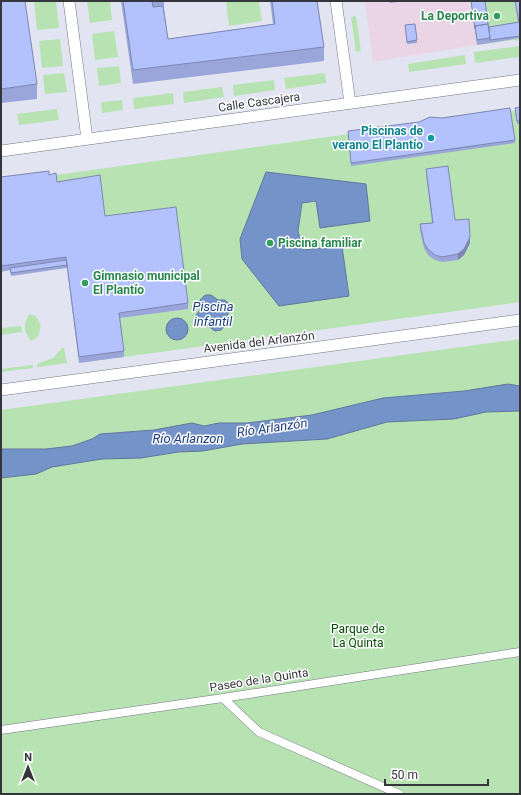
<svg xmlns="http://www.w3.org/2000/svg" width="521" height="795" font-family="Roboto,sans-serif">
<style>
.commercial{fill:#e9d5e5}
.green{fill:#b7e3b3}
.water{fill:#7493c8;stroke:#61779e}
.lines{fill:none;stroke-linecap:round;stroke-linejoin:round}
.pedestrian-casing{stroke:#747781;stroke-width:9}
.minor-casing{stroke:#747781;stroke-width:12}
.pedestrian{stroke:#fff;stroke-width:8}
.minor{stroke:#fff;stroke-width:11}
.wall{fill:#9aa6da}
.shaded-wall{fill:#7d87b1}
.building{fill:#b3c1fd;stroke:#7d87b1}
.leisure-dot{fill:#2e9e5b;stroke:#fff;stroke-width:1.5}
.culture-dot{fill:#0f9aa8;stroke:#fff;stroke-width:1.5}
.labels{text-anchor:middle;stroke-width:3;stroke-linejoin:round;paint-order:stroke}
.leisure-label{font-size:12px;font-weight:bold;fill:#27864d;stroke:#fff;text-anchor:start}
.street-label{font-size:12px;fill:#35363b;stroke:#fff}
.culture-label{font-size:12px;font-weight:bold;fill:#0d838f;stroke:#fff;text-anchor:end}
.park-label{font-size:12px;fill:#034903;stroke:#fff}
.water-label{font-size:13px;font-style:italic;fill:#183c7c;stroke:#fff}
</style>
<rect width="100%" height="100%" fill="#e2e5f1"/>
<path class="commercial" d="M365,1H470L477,45L373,62Z"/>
<path class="green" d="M34,1H56L59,28L37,30Z
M87,1H110L112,20L90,23Z
M226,1H259L262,21L229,26Z
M471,1H520V41L513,40L477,45Z
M356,16L361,51L356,52L351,17Z
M114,31L118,57L95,60L92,34Z
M60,39L63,66L42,68L39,41Z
M520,46V57L475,63L474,52Z
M465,55L466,64L409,72L408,64Z
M119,66L121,83L99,86L97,68Z
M64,73L67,92L45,94L43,75Z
M325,73L326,83L286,89L284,78Z
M274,80L275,90L234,96L233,85Z
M222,87L224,97L184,103L183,92Z
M173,93L174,104L134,109L133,98Z
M122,100L123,110L102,113L101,102Z
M57,109L59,120L19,125L17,114Z
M520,110V302L124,357L119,318L188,309L105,221L57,187L49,176Z
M29,314L36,316L41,326L38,337L31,341C23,330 23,326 29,314Z
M21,326L22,332L1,335V328Z
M520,339V794H1V410Z
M62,348H64L67,363L37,367V364L53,358Z
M33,365V368L1,372V369Z"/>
<path class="water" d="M266,172L366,184L370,221L320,228L316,201L302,203L298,231L303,250L342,246L349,296L279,306L242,259L240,239Z
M205,295H211L218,300H225L230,305V311L226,317V325L221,330L215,331L208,326H201L196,322V315L200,310V300Z
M166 329a11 11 0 1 1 22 0a11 11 0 1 1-22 0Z
M508,384L520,386V411L486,412L454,419L387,422L327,439L242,444L203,451L178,452L141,458L102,459L52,467L36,474L1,478V449H46L72,446L92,439L100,434L154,430L192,423L204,426L219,423H247L312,415L383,398L464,391Z"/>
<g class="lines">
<defs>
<path id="pedestrian" d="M223,698L259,732L399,794
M1,730L223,698L520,652"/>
<path id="minor" d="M69,1L87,139
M336,1L350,103
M1,151L520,80
M1,390L520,320"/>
</defs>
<use href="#pedestrian" class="pedestrian-casing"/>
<use href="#minor" class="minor-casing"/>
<use href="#pedestrian" class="pedestrian"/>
<use href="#minor" class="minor"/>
</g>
<path class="wall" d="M1,1L37,84V99L1,103Z
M121,1H164V9L168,39L273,24L270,1H317L324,47V61L133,84Z
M389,1H406L390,3Z
M471,1H485L489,27L518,22L515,1H520V38L477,45Z
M405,25L417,40V43L407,44Z
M520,107V124H517L515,108Z
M348,131L515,140V143L351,166Z
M426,169L455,220L470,243L464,255L458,260L442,262L435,260L428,255L424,248L420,230V224L432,223L426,174Z
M49,175L57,182L105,216L188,303V309L120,318L124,351V357L79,363L67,268L11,276L10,270L1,272V177Z"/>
<path class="shaded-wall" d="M470,237V243L464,255L458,260V254Z"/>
<path class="building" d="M1,1H25L37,84L1,89Z
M123,1H152L153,7L163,6L168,39L275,24L272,1H317L324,47L133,70Z
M471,1H485L488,24L475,26V29Z
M515,1H520V36L490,40L489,27L519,22Z
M415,24L417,40L407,42L405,25Z
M488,24L490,38L477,40L475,26Z
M520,107V121H517L515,108Z
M510,108L515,140L351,163L348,131L419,122L430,117L442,118Z
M448,166L455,220L469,219L470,237L464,249L458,254L442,257L435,255L428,249L424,243L420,224L433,223L426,169Z
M49,171V175L56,173L57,182L100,175L105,216L176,207L188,303L119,313L124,351L79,357L66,257L1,266V177Z
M66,260L67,265L11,273L10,268Z"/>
<g class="leisure-dot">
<circle cx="497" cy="16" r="4"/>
<circle cx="270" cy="243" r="4"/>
<circle cx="85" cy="283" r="4"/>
</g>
<circle class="culture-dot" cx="431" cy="138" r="4"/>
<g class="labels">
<g class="leisure-label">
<text x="489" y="20" text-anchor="end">La Deportiva</text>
<text x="278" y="247">Piscina familiar</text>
<text x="93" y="280">Gimnasio municipal<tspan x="93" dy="14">El Plantío</tspan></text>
</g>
<g class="street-label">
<text transform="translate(259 102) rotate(-8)" y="4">Calle Cascajera</text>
<text transform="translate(259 342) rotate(-7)" y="4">Avenida del Arlanzón</text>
<text transform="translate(259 680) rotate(-9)" y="4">Paseo de la Quinta</text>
</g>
<g class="culture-label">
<text x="423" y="135">Piscinas de<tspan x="423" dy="14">verano El Plantío</tspan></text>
</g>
<g class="park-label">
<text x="358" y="633">Parque de<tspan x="358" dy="14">La Quinta</tspan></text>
</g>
<g class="water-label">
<text x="213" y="311">Piscina<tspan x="213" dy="15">infantil</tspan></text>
<text transform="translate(272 427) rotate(-8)" y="5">Río Arlanzón</text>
<text x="188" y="443">Río Arlanzon</text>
</g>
</g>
<rect width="521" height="795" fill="none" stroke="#35363b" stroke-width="4"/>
<g transform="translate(28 767)" stroke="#ffffff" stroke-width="3" paint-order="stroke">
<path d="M0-3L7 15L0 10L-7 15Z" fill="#35363b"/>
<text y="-6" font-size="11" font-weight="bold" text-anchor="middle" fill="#35363b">N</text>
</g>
<path d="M385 779v6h103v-6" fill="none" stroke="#35363b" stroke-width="2"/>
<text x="391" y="779" font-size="12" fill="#35363b" stroke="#ffffff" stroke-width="3" paint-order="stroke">50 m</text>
</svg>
